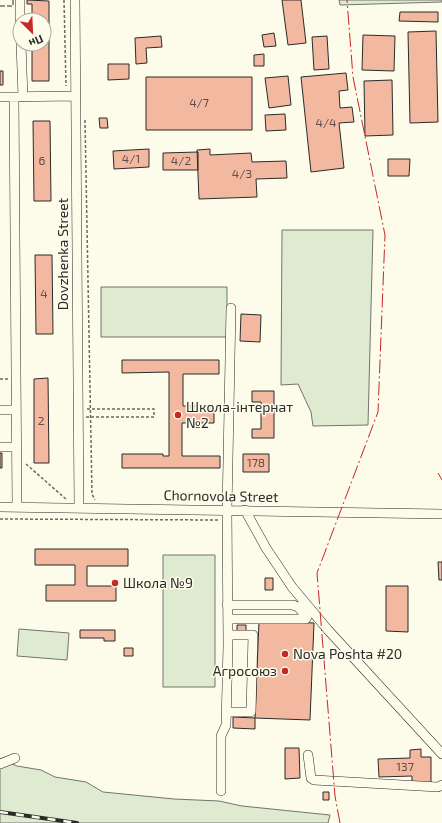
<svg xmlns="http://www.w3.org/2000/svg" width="442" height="823" font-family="'Exo 2',sans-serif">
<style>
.green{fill:#deebd1;stroke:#74746e}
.building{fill:#f2b8a0;stroke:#2b2b2b}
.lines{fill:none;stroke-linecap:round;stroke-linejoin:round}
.minor-casing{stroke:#2b2b2b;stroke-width:10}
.path{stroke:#6a6964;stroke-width:1.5;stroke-dasharray:3 2;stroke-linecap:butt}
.minor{stroke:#fdfbea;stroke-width:9}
.rail-casing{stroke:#2b2b2b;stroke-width:4}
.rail{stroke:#fdfbea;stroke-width:2.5;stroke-dasharray:8;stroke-linecap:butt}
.fence{stroke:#2b2b2b;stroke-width:1;stroke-dasharray:5 2;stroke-linecap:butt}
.power{stroke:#c62828;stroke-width:1;stroke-dasharray:14 3 2 3;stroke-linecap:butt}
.poi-dot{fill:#c62828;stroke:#fdfbea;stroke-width:1.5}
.labels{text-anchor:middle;stroke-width:3;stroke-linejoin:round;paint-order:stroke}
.number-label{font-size:12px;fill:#5d4e48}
.street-label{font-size:14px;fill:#2b2b2b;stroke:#fdfbea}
.poi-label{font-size:14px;fill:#2b2b2b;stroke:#fdfbea;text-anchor:start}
</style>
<rect width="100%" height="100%" fill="#fdfbea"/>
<path class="green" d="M339,0H442V2L340,5Z
M282,230H373L368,425L313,426L311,412L298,384L281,385Z
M101,287H227V337H101Z
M163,555H215V687H163Z
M19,629L69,633L67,660L17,656Z
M0,759L17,766L41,770L55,777L86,782L103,792L174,799L219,801L242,806L330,815L328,823H0Z"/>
<path class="building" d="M27,0L49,1V81H32V44H44V20H32V4H27Z
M282,0H301L306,43L288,45Z
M400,12H438V22L399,21Z
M436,31L438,122L410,123L408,32Z
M274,33L276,46L264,47L262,35Z
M363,35L395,36L394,71L362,70Z
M161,36L162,47L146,48L147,63L136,64L135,38Z
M327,36L329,69L314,70L312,37Z
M264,54V66H254V55Z
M108,64H129V79L108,80Z
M0,71H3V85H0Z
M346,73L348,90L339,91L340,108L352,107L354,122L339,123L344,168L311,172L301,77Z
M288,76L291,105L269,108L265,78Z
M146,77H252V130H146Z
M392,80L393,135L365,136L364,81Z
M285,114L286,130L266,131L265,115Z
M99,118H107L108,128H100Z
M33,121H50L51,201H34Z
M149,149V167L114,169L113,151Z
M210,149V155L251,153L252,162L286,161L287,178L256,179L257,197L199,199L197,150Z
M198,152V170H163V153Z
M388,159H410L409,176H388Z
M35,255H52L53,334H36Z
M241,314L261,315L260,342L240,341Z
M122,360H219V374H183V406H214V423H182V456H220V468H122V454H163V456H169V372L122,373Z
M48,378L49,463H34V379Z
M252,391H274V438H252V429H261V402H252Z
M0,453H2V468H0Z
M243,454H269V472H243Z
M35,549H128V566H87V586H116V601H46V585H75V565H35Z
M438,562H442V580H439Z
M265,578H273V590H265Z
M386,586H408V632L386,631Z
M259,621L314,623L310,720L255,718Z
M237,625H246V632H237Z
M80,630H115V641H104V638H80Z
M124,648H133V656H124Z
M233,717L255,718V729L233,728Z
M285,748H299L300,778L285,779Z
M421,749V757H431V783H412V776L379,777L378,759L410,758V750Z
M323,792H329V800H323Z"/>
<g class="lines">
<defs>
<path id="minor" d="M20,0V20
M75,0L79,507
M21,44L23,97
M0,97L76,96
M14,97L17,507
M0,410H16
M0,447H17
M0,507L442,514
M245,510L266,548L292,587L328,630L442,754
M227,605H293L298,607L307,617L306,619H228
M226,712H251L253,635H228
M308,755L311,778L314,780L438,787L442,785
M0,764L15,758
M221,791V736L226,725L228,645L227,510L231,308"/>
</defs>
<use href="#minor" class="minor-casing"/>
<path class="path" d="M64,0L66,86
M85,120L92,494L95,500
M0,379H8
M86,417H154V409H87
M26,464L67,500
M0,519L219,520"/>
<use href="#minor" class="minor"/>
<defs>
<path id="rail" d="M0,812L77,823"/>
</defs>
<use href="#rail" class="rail-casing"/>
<use href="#rail" class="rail"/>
<path class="fence" d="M0,6H13V0"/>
<path class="power" d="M438,473L442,480
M340,823L335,796L317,573L378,412L385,235L353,77L347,0"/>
</g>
<g class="poi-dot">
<circle cx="178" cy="415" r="4"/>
<circle cx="115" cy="583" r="4"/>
<circle cx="285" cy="654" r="4"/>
<circle cx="285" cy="671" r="4"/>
</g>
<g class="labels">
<g class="number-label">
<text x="199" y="107">4/7</text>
<text x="326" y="127">4/4</text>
<text x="131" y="163">4/1</text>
<text x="42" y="165">6</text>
<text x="181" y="165">4/2</text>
<text x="242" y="178">4/3</text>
<text x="44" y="298">4</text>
<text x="41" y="425">2</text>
<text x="256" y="467">178</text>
<text x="405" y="771">137</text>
</g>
<g class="street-label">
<text transform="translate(63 254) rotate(-90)" y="5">Dovzhenka Street</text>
<text transform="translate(221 496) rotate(1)" y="5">Chornovola Street</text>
</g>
<g class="poi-label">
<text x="186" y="412">Школа-інтернат<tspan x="186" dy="16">№2</tspan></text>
<text x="123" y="588">Школа №9</text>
<text x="293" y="659">Nova Poshta #20</text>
<text x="277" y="676" text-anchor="end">Агросоюз</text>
</g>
</g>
<g transform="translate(32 32) rotate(156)"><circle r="19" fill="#fdfbea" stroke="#a9a89e"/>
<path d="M0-3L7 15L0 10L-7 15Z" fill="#c62828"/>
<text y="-6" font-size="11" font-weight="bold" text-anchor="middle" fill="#2b2b2b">Пн</text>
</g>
</svg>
